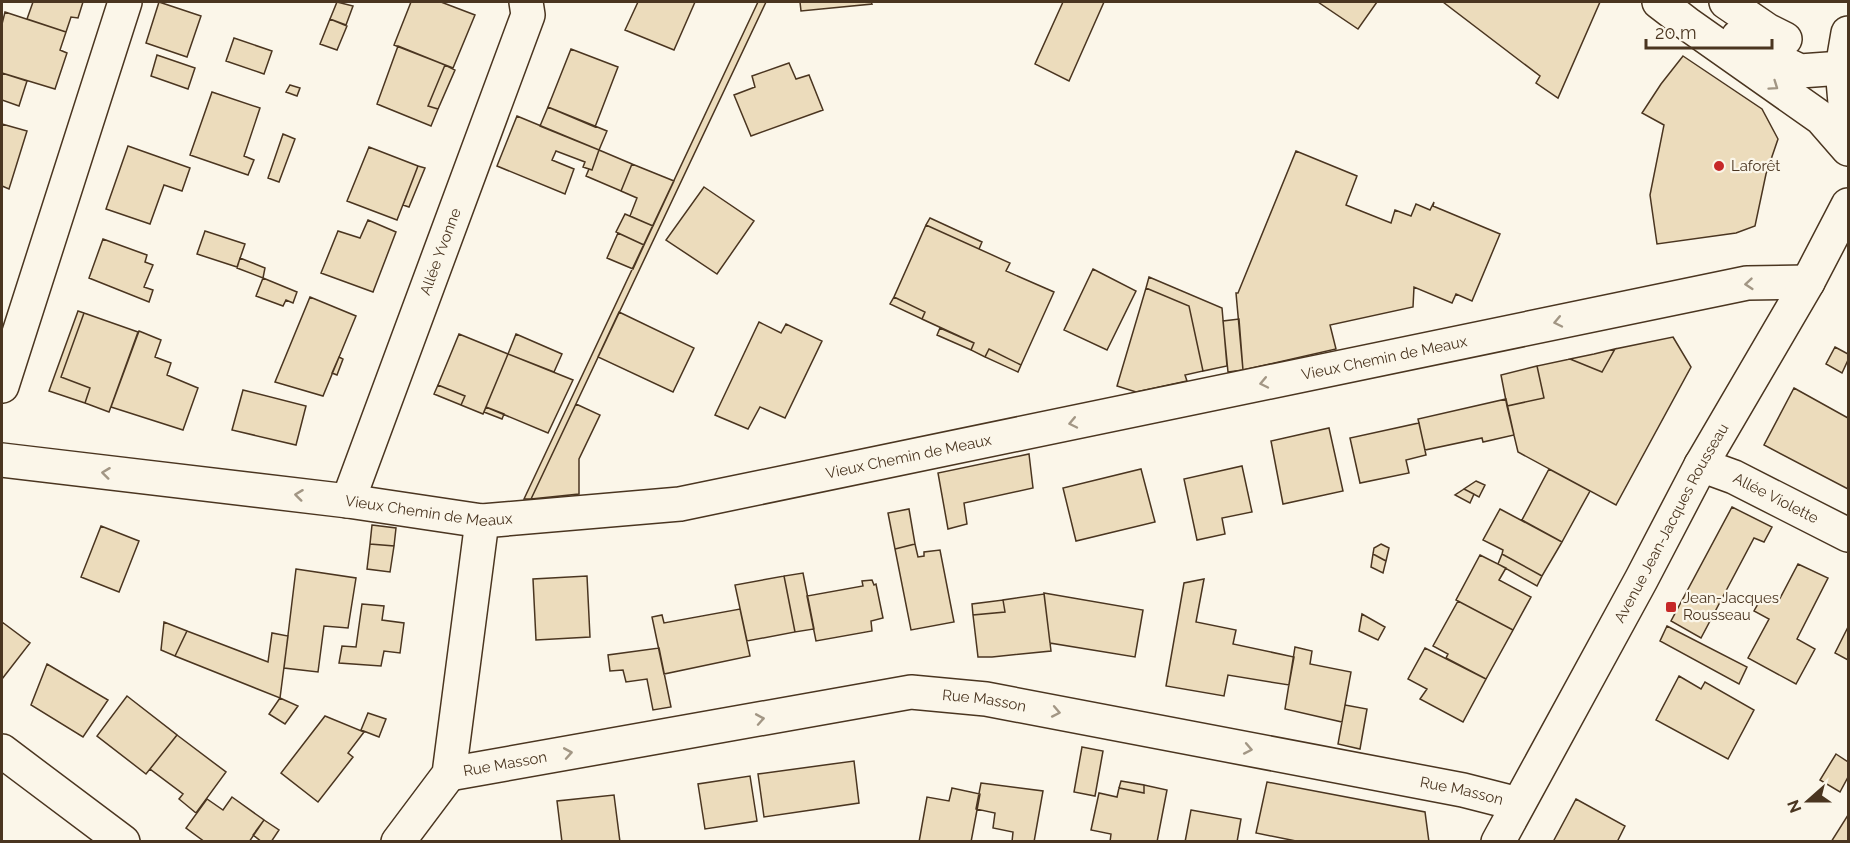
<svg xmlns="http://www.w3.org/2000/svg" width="1850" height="843" font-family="Raleway,sans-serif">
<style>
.building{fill:#ecdcbc;stroke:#4a3520;stroke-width:1.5}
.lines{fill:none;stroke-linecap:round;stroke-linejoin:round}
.minor-casing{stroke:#4a3520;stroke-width:36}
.minor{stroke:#fbf6e9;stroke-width:33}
.oneway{stroke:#a29684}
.poi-dot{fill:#c62828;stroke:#fbf6e9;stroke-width:2}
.labels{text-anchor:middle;stroke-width:4.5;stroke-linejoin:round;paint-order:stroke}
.poi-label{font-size:15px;fill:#4a3520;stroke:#fbf6e9;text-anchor:start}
.street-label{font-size:15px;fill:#4a3520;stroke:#fbf6e9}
</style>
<rect width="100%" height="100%" fill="#fbf6e9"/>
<path class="building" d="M33,2H83L78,18L71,17L66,32L27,19Z
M159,2L201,16L187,57L146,43Z
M337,2L353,6L346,25L330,19Z
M411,2H441L475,15L453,68L394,45Z
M638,2H695L674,50L625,30Z
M758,2H766L531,499H524Z
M800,2H871L872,4L801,11Z
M1063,2H1104L1069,81L1035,64Z
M1318,2H1377L1358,29Z
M1443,2H1600L1558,98L1536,83L1540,76Z
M5,12L66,32L60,50L67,53L55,89L2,73V24Z
M330,19L347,26L337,50L320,44Z
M234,38L272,51L264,74L226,61Z
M398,46L445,65L428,106L438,109L431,126L377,104Z
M571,49L618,67L595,127L548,107Z
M157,55L195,68L188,89L151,76Z
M1683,56L1762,109L1778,139L1766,174L1755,226L1736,233L1657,244L1650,195L1664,125L1642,113L1661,84Z
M789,63L796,79L809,75L823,110L751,136L734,95L755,87L752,76Z
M445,65L455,70L438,109L428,106Z
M2,73L27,81L19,106L2,100Z
M290,85L300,88L297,96L286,92Z
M212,92L260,108L244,156L254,160L248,175L190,155Z
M548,107L607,131L599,150L540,126Z
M517,116L599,150L592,170L583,167L585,162L556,151L552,160L574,169L565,194L497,166Z
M2,124L27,131L9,189L2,186Z
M283,134L295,139L279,182L268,178Z
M128,146L190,168L182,191L164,185L150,224L106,209Z
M369,147L418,166L397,220L347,201Z
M599,150L632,164L621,191L586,176L589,169L592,170Z
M1296,151L1357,176L1346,205L1391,223L1395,210L1411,216L1416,204L1430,210L1434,202L1433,206L1500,234L1472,301L1456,294L1452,303L1414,287L1413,307L1330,325L1336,349L1243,370L1236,293H1238Z
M632,164L674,181L653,226L630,216L637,198L621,191Z
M418,166L425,168L409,207L403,205Z
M704,187L754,221L717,274L666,240Z
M625,214L653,226L644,245L616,232Z
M930,218L982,242L979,249L926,225Z
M368,220L396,232L373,292L321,273L338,231L360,238Z
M926,225L1010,263L1006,271L1054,292L1021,365L989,349L985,357L971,350L974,343L922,319L925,312L894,297Z
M205,231L245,244L237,267L197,254Z
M618,233L644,245L633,269L607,258Z
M103,239L147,255L145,262L153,265L144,287L153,290L149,302L89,278Z
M240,258L265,268L263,278L237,268Z
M1093,269L1136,291L1107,350L1064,330Z
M1149,277L1222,308L1227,366L1203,371L1189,306L1146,288Z
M263,278L297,292L293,303L286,300L283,306L256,296Z
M1146,288L1189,306L1203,371L1185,375L1187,381L1136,392L1117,386Z
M310,297L356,316L323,396L275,382Z
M894,297L925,312L922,319L890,304Z
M78,311L84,313L61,377L90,388L85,403L49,391Z
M619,312L694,348L673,392L598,357Z
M84,313L138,332L109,412L85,403L90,388L61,377Z
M1239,319L1243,370L1228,372L1223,321Z
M759,322L781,333L786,324L822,341L785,418L760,407L748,429L715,415Z
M940,328L974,343L971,350L937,335Z
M139,331L161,340L155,357L171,363L167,375L198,388L183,430L111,407Z
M459,334L508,354L483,414L461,405L465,396L438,385Z
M516,334L562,354L554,372L508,354Z
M1673,337L1691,367L1616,505L1518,452L1507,406L1544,398L1537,366L1570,359L1602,372L1615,349Z
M1835,347L1848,354V360L1842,373L1826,364Z
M989,349L1021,365L1018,372L985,357Z
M1615,349L1602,372L1570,359L1594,354Z
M508,354L573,380L548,433L486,407Z
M339,357L343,359L337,375L332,373Z
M1537,366L1544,398L1507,406L1501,375Z
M438,385L465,396L461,405L434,394Z
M1794,388L1848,418V489L1764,445Z
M243,390L306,406L296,445L232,430Z
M1506,399L1514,435L1483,442L1482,438L1425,450L1418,419Z
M576,404L600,415L579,459V494L531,499Z
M486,407L504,414L502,419L484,412Z
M1419,423L1426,455L1406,460L1409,473L1360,483L1350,438Z
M1329,428L1343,491L1283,504L1271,441Z
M1029,454L1033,488L964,503L967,524L948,529L938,473Z
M1242,466L1252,512L1222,518L1225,534L1197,540L1184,479Z
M1141,469L1155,522L1076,541L1063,488Z
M1549,469L1590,491L1562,542L1522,520Z
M1476,481L1485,485L1479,497L1464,489Z
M1464,489L1474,494L1470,503L1455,495Z
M1732,507L1772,527L1764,542L1754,538L1701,638L1671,621Z
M909,509L915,544L895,549L888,513Z
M1500,509L1562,542L1542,576L1502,554L1503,550L1483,540Z
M372,525L396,528L394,546L370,544Z
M101,526L139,541L119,592L81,577Z
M370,544L394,546L390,572L367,569Z
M915,544L918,557L924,556V552L940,550L954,622L911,630L895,549Z
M1381,544L1389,548L1386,561L1373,554L1374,548Z
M1373,554L1386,561L1383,573L1371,567Z
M1502,554L1542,576L1537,586L1498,564Z
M1480,555L1506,568L1499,580L1531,597L1513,630L1456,600Z
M1798,564L1828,578L1797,639L1815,649L1796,684L1748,658L1769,619L1754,611L1762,597L1777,604Z
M296,569L356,578L348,628L324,626L318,672L284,668Z
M803,573L814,629L795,632L784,576Z
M587,576L590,637L536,640L533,579Z
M784,576L795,632L747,641L735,585Z
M1204,579L1196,622L1236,630L1233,644L1294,657L1289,685L1228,675L1224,696L1166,686L1184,583Z
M872,580L874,585L876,584L883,618L871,621L872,631L816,641L807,596L863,586L862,581Z
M1044,593L1143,610L1135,657L1050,643Z
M1044,594L1051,651L992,657H978L973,615L1005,612L1003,600Z
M1003,600L1005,612L973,615L972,604Z
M1458,601L1513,630L1486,679L1446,658L1448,654L1433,646Z
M362,604L384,606L382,620L404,623L400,653L384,651L381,666L339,663L342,646L356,647Z
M740,609L750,656L664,674L652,617L662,615L664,623Z
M1362,614L1385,627L1378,640L1359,631Z
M2,622L30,643L2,679Z
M164,622L187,631L175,656L161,650Z
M1667,626L1747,667L1739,684L1660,641Z
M1848,627V660L1835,653Z
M187,631L268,662L272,633L288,636L280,698L175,656Z
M1295,647L1312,651L1310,664L1351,672L1342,722L1285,709Z
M659,648L671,707L653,710L647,679L626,682L623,670L610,671L608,655Z
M1425,648L1486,679L1463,722L1420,699L1427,689L1408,679Z
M47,664L108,700L83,737L31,705Z
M1679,676L1701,689L1705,682L1754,710L1728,759L1656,720Z
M127,696L177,735L146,774L97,736Z
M280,698L298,706L285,724L269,714Z
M1345,705L1367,709L1360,749L1338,744Z
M368,713L386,719L379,737L361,730Z
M325,716L364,732L348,753L353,757L318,802L281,773Z
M177,735L226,772L196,813L179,799L183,794L150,769Z
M1082,747L1103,751L1095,796L1074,792Z
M1836,754L1848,762V777L1840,792L1820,780Z
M854,761L859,803L764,817L758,774Z
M750,776L757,821L705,829L698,784Z
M1121,781L1144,785V793L1119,788Z
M1267,782L1425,812L1429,842H1301L1256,833Z
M981,783L1043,791L1034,842H1012L1013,832L993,828L995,813L976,809Z
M1144,785L1167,790L1157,842H1110L1111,834L1091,830L1099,793L1117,797L1119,788L1144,793Z
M952,788L980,794L971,842H919L927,797L949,801Z
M614,795L620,842H562L557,801Z
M232,797L264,820L249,842H205L186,828L207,799L223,810Z
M1576,799L1625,826L1617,842H1553Z
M1191,810L1241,819L1237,842H1185Z
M1848,815V842H1831Z
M264,820L279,830L271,842H262L253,835Z"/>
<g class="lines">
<defs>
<g id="minor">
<path d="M1659,2L1689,25L1821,118L1848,149"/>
<path d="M1726,2L1767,30L1785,39"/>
<path d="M1848,33L1842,68L1848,138"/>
<path d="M1738,37L1754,49L1800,71L1842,68"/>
<path d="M2,386L125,2"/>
<path id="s1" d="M2,460L348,501L482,521L680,504L1747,283L1808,282"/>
<path id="s2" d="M1701,465L1734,477L1848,535"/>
<path id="s3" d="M348,501L528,15L526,2"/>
<path d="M2,751L123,842"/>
<path id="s4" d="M449,774L911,692L986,699L1463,790L1518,804"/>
<path d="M398,842L449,774L482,521"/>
<path id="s5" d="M1498,842L1641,580L1701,465L1808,282L1848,205"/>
</g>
</defs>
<use href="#minor" class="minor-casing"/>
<use href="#minor" class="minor"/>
</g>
<defs><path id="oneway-chevron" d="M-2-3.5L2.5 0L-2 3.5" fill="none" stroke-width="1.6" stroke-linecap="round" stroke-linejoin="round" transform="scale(1.5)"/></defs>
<g class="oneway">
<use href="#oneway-chevron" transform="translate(1774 86) rotate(35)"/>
<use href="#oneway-chevron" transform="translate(1749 284) rotate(175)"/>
<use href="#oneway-chevron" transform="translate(1558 322) rotate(168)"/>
<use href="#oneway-chevron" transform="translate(1264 383) rotate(168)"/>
<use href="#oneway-chevron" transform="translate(1073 423) rotate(168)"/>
<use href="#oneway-chevron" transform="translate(106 473) rotate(-173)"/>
<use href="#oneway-chevron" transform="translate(299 495) rotate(-173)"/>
<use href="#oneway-chevron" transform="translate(1056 712) rotate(11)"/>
<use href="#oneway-chevron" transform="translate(760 719) rotate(-10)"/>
<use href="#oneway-chevron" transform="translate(1248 749) rotate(11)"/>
<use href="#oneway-chevron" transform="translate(568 753) rotate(-10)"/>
</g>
<g class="poi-dot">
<circle cx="1719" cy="166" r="6"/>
<rect x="1665" y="601" width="12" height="12" rx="3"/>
</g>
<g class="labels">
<g class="poi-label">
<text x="1731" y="171">Laforêt</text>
<text x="1683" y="603">Jean-Jacques<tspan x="1683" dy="17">Rousseau</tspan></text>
</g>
<g class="street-label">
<text dy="5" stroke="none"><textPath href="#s3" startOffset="266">Allée Yvonne</textPath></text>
<text dy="5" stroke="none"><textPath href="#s1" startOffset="1402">Vieux Chemin de Meaux</textPath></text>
<text dy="5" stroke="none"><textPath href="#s1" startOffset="916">Vieux Chemin de Meaux</textPath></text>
<text dy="5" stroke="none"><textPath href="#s2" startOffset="82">Allée Violette</textPath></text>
<text dy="5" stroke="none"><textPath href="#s1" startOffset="430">Vieux Chemin de Meaux</textPath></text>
<text dy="5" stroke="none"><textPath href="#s5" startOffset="363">Avenue Jean-Jacques Rousseau</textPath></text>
<text dy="5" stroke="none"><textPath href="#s4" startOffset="543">Rue Masson</textPath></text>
<text dy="5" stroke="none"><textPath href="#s4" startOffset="57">Rue Masson</textPath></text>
<text dy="5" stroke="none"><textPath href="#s4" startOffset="1029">Rue Masson</textPath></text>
</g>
</g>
<rect width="1850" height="843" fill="none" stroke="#4a3520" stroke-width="6"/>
<g transform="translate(1808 801) rotate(249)" stroke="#fbf6e9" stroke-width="4.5" paint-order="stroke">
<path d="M0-4.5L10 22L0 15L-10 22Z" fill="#4a3520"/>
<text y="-9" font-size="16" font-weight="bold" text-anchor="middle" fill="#4a3520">N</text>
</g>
<path d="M1646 39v9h126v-9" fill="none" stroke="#4a3520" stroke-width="3"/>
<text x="1655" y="39" font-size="18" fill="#4a3520" stroke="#fbf6e9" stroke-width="4.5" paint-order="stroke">20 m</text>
</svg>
